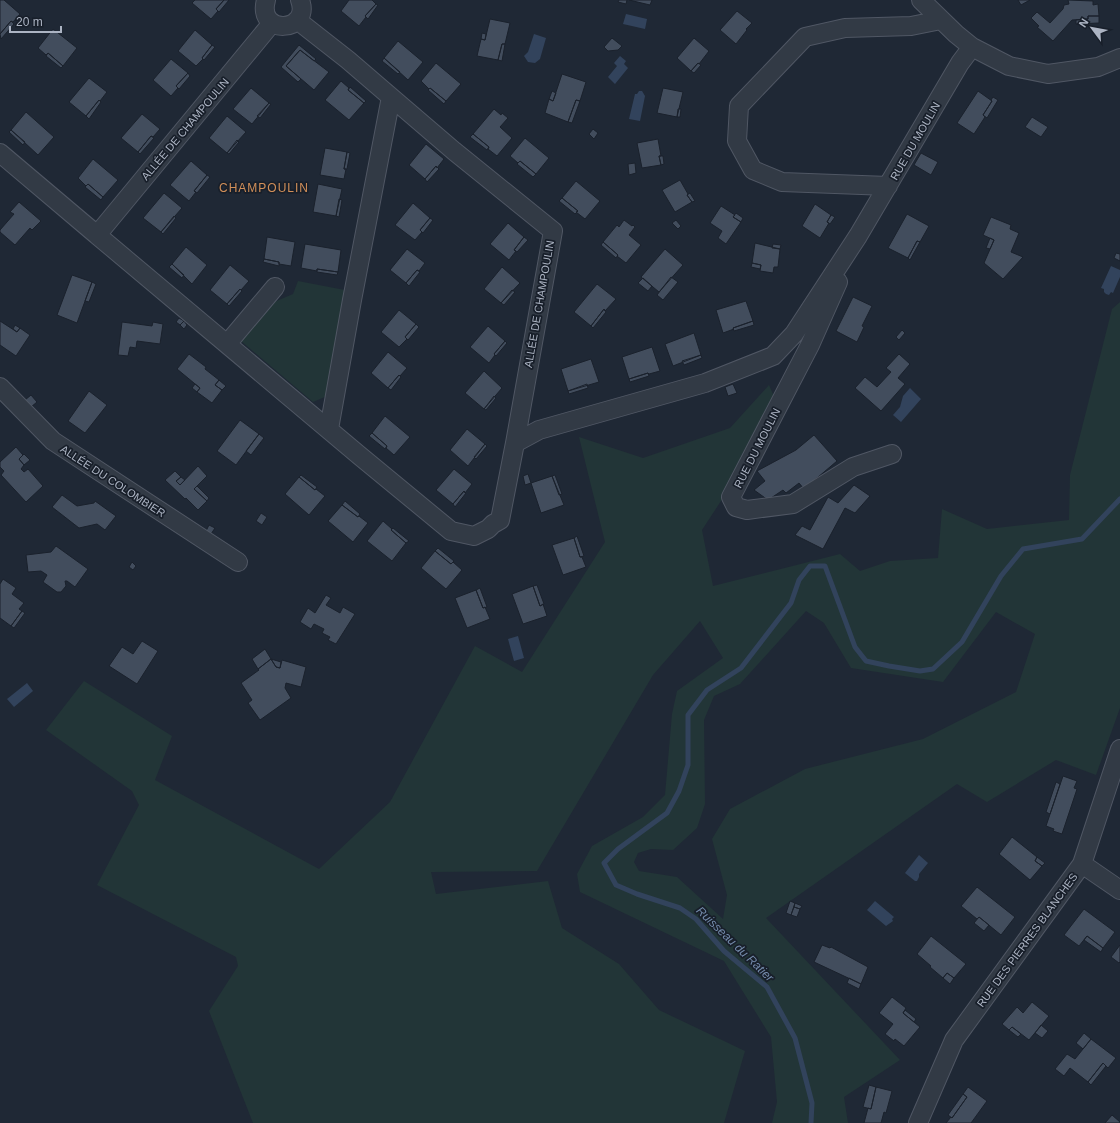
<svg xmlns="http://www.w3.org/2000/svg" width="1120" height="1123" font-family="Arial,sans-serif">
<style>
.green{fill:#223537;fill-rule:evenodd}
.water{fill:#32435c}
.lines{fill:none;stroke-linecap:round;stroke-linejoin:round}
.stream{stroke:#32435c;stroke-width:5}
.building{fill:#424d5d;stroke:#1a212c}
.minor-casing{stroke:#505764;stroke-width:20}
.minor{stroke:#323a45;stroke-width:18}
.labels{text-anchor:middle;stroke-width:3.5;stroke-linejoin:round;paint-order:stroke}
.street-label{font-size:11px;fill:#acb4c3;stroke:#181f2a}
.neighbourhood-label{font-size:12px;letter-spacing:1px;fill:#d18f59;stroke:#181f2a}
.water-label{font-size:12px;font-style:italic;fill:#748bab;stroke:#181f2a}
</style>
<rect width="100%" height="100%" fill="#1f2835"/>
<path class="green" d="M298,281L350,291L327,396L313,402L241,341L267,305L293,294Z
M1120,302V708L1096,775L1056,760L987,802L957,784L766,918L900,1060L844,1097L848,1123H772L777,1102L771,1037L724,961L580,892L577,874L592,846L643,817L665,795L672,714L677,691L723,658L700,621L653,675L537,871L431,872L436,894L548,881L562,928L619,964L659,1010L745,1051L724,1123H253L209,1011L238,966L236,957L97,885L139,805L132,791L46,730L84,681L172,736L155,780L319,869L390,802L475,646L522,672L605,542L579,437L643,458L730,428L769,385L782,415L755,449L702,530L713,586L840,554L860,571L890,561L938,558L942,509L987,529L1069,520L1070,475L1112,309ZM806,611L824,623L851,668L943,682L996,612L1035,634L1016,692L923,739L805,769L730,809L712,839L727,895L723,919L677,877L639,871L634,862L638,853L651,849L673,850L697,828L705,804L704,720L714,696L740,684Z"/>
<path class="water" d="M626,14L647,19L645,29L623,24Z
M534,34L546,38L540,59L535,63L528,62L524,56L528,52Z
M620,56L626,61L624,64L628,68L615,84L608,77L617,66L614,63Z
M639,91H642L645,96L640,121L629,119L635,94H637Z
M1111,266L1120,270V277L1113,293L1111,292L1109,295L1106,294L1104,292V289L1101,288Z
M910,388L921,399L901,422L893,415L900,407L903,396Z
M518,636L524,658L514,661L508,639Z
M27,683L33,691L14,707L7,699Z
M919,855L928,863L919,874V877L917,881H915L905,873Z
M875,901L894,917L892,919L893,921L886,926L867,910Z"/>
<g class="lines">
<path class="stream" d="M811,1123L812,1103L795,1038L767,987L724,951L696,919L680,908L637,894L616,885L604,863L618,849L667,813L679,791L688,765V715L707,690L741,668L791,603L799,580L810,566H825L855,647L866,661L889,666L920,671L933,669L962,642L1001,576L1023,549L1082,539L1120,499"/>
</g>
<path class="building" d="M0,0H4L20,14L13,22L11,21L0,34Z
M195,0H224L216,9L218,11L211,19L192,3Z
M224,0H229L219,12L216,9Z
M349,0H372L376,4L365,16L366,17L359,26L341,11Z
M619,0H627L626,4L618,2Z
M629,0H652L650,5Z
M1018,0H1030L1021,5Z
M1068,0L1093,1V5L1098,4L1099,16H1088V19L1072,20L1053,41L1037,27L1039,26L1031,18L1037,12L1050,23L1063,9L1064,5L1069,4Z
M376,4L378,5L368,19L365,16Z
M737,11L752,23L746,29L747,30L736,44L720,30Z
M1088,16H1099V23L1076,24V20L1088,19Z
M490,19L510,23L505,44H502L498,60L477,56L481,39L485,40Z
M11,21L14,24L1,39L0,34Z
M53,29L77,48L63,66L48,53L46,55L38,48Z
M195,30L212,45L202,58L203,59L196,66L178,51Z
M482,33L486,34L485,40L481,39Z
M612,38L622,46L618,50L608,51L604,47Z
M694,38L709,51L699,64L698,63L691,71L677,58Z
M398,41L423,62L408,80L384,58Z
M502,44H505L502,61L498,60Z
M212,45L215,47L204,60L202,58Z
M299,45L316,59L314,61L300,50L286,66L301,79L298,82L281,67Z
M300,50L329,72L314,90L286,66Z
M48,53L63,66L61,68L46,56Z
M384,58L400,72L398,74L382,61Z
M171,59L188,73L176,86L178,88L171,96L153,80Z
M436,63L461,84L446,101L430,88L429,89L421,81Z
M698,63L701,65L694,73L691,71Z
M188,73L190,76L179,89L176,86Z
M562,74L586,82L580,101L576,100L568,122L545,113L549,99L553,101Z
M89,78L107,92L100,101L99,100L86,116L69,102Z
M341,81L349,88L348,90L364,103L349,120L325,100Z
M350,87L366,101L364,103L348,90Z
M251,88L269,103L252,124L233,109Z
M430,88L446,101L444,104L428,90Z
M663,88L683,92L677,117L657,113Z
M552,91L556,93L553,101L549,99Z
M978,91L992,101L983,115L985,117L974,134L957,123Z
M993,97L998,100L987,118L983,115L992,101L991,100Z
M99,100L101,102L89,119L86,116Z
M576,100L580,101L572,123L568,122Z
M269,103L271,104L260,118L257,116Z
M494,109L501,115L502,113L508,118L500,127L512,138L497,156L488,149L489,147L473,134Z
M678,109H681L680,117H677Z
M26,112L54,137L38,155L11,130Z
M142,114L160,129L153,137L151,136L138,152L121,138Z
M227,116L246,132L227,153L209,138Z
M1032,117L1048,127L1041,137L1025,127Z
M593,129L598,133L594,139L589,134Z
M11,130L25,142L23,145L9,132Z
M473,134L489,147L487,150L470,137Z
M151,136L154,138L140,154L138,152Z
M525,138L549,158L536,174L520,161L518,163L510,156Z
M658,139L661,156H659L661,165L642,168L637,143Z
M237,140L239,142L229,154L227,153Z
M426,144L444,159L437,168L436,166L425,179L409,165Z
M325,148L347,152L344,169H346L344,179L320,175Z
M347,152L350,153L347,169H344Z
M921,153L938,162L931,175L914,165Z
M659,156H663L664,164L661,165Z
M93,159L118,180L103,197L88,184L86,186L78,178Z
M191,161L207,175L194,191L196,192L189,201L170,185Z
M520,161L536,174L533,177L517,164Z
M635,163L636,173L629,175L628,164Z
M436,166L439,169L427,182L425,179Z
M207,175L210,177L197,193L194,191Z
M680,180L688,194L687,195L692,202L675,212L662,190Z
M576,181L600,201L585,219L576,212L578,211L562,198Z
M88,184L103,197L101,200L85,187Z
M318,184L342,189L336,216L313,212Z
M164,193L182,208L161,232L143,218Z
M690,193L695,201L692,202L687,195Z
M562,198L578,211L575,214L559,201Z
M339,199L342,200L339,217L336,216Z
M19,202L41,221L32,230L30,228L15,245L0,232V230L14,214L10,212Z
M413,203L430,218L420,230L422,232L415,240L395,225Z
M815,204L831,215L827,222L829,223L820,238L802,226Z
M721,206L735,215L733,217L741,222L726,244L718,238L722,231L710,223Z
M736,213L743,218L741,222L733,217Z
M907,214L929,226L920,242L917,241L908,258L888,248Z
M831,215L835,217L830,224L827,222Z
M174,216L176,218L163,234L161,232Z
M991,217L1011,225L1010,229L1019,233L1011,252L1023,257L1003,279L984,263L994,240L983,235Z
M430,218L433,220L423,233L420,230Z
M624,220L632,226L633,225L635,227L629,235L641,245L626,263L617,256L618,255L603,242L617,225L619,227Z
M676,220L681,226L678,229L672,223Z
M508,223L524,237L514,250L516,251L509,260L490,244Z
M267,237L295,242L291,266L279,264V262L264,259Z
M524,237L528,240L517,252L514,250Z
M990,238L994,240L990,249L986,248Z
M917,241L920,242L910,260L908,258Z
M603,242L618,255L616,258L601,245Z
M755,243L780,249L778,267H774L773,273L760,271L761,265L752,263Z
M305,244L341,250L338,272L317,269V271L301,268Z
M773,244L781,245L780,249L772,248Z
M186,247L207,265L192,284L172,264Z
M407,249L425,263L419,271L417,270L406,283L390,270Z
M665,249L683,265L659,292L641,277Z
M1116,253L1120,254V261L1114,258Z
M264,259L279,262V266L263,262Z
M752,263L761,265L760,269L751,267Z
M172,264L184,275L182,278L169,267Z
M230,265L249,281L241,290L240,289L227,304L210,290Z
M502,267L520,283L501,303L484,289Z
M317,269L338,272L337,275L317,272Z
M417,270L420,272L409,286L406,283Z
M72,275L92,282L77,323L57,315Z
M671,277L678,282L663,300L657,295Z
M643,278L652,286L648,291L638,283Z
M92,282L96,284L89,302L85,301Z
M597,284L616,299L605,311L604,309L591,326L574,312Z
M240,289L242,291L229,306L227,304Z
M512,290L515,292L504,305L501,303Z
M853,297L872,306L862,326L864,327L857,342L836,331Z
M746,301L753,321L733,328L734,329L723,333L716,310Z
M604,309L606,312L593,328L591,326Z
M399,310L416,324L405,337L407,339L399,347L381,332Z
M179,318L184,321L180,325L176,322Z
M0,321L17,332L20,328L30,335L16,356L0,345Z
M184,321L187,325L184,329L180,325Z
M753,321L754,325L734,331L733,328Z
M122,322L152,326L153,322L163,324L160,344L137,341L136,348L130,347L128,356L118,355Z
M416,324L419,327L408,340L405,337Z
M15,325L20,328L17,332L13,329Z
M488,326L505,341L494,354L495,355L489,363L470,347Z
M902,330L905,333L899,340L896,337Z
M694,333L701,355L673,366L665,344Z
M505,341L507,343L496,356L494,354Z
M652,347L660,371L649,374L648,373L629,379L622,357Z
M388,352L407,368L400,376L399,375L388,388L371,373Z
M189,354L206,367L205,369L219,380L215,385L222,390L212,403L197,392L200,388L177,369Z
M899,354L910,364L898,378L905,384L881,411L855,388L865,377L877,387L891,372L886,368Z
M701,355L702,358L684,365L682,361Z
M591,359L599,382L568,391L561,369Z
M484,371L502,388L484,409L465,393Z
M648,373L649,376L630,382L629,379Z
M399,375L401,377L391,390L388,388Z
M219,380L226,386L222,390L215,385Z
M195,384L200,388L197,392L192,388Z
M587,384L588,388L569,394L568,391Z
M733,384L737,393L728,396L725,387Z
M89,391L107,405L85,433L68,421Z
M31,395L37,402L31,407L25,400Z
M494,396L496,398L486,410L484,409Z
M385,416L410,437L394,455L386,448L387,446L372,433Z
M240,420L259,434L236,465L217,451Z
M467,429L485,444L468,466L450,450Z
M372,433L387,446L385,449L369,436Z
M259,434L264,438L251,455L246,451Z
M814,435L837,461L804,489L799,483L786,493L783,490L768,500L754,490L765,481L757,471L796,450Z
M485,444L487,446L476,459L474,457Z
M16,447L23,455L19,459L24,465L21,469L24,472L28,469L43,486L26,502L1,475L4,471L0,467V462Z
M24,454L30,460L24,465L19,459Z
M198,466L207,476L194,489L207,501L198,510L186,498L185,499L165,480L175,471L181,477L176,481L180,485Z
M454,469L472,484L465,493L464,491L453,504L436,490Z
M528,474L531,483L525,485L523,476Z
M301,475L317,487L315,490L299,477Z
M555,475L562,494L559,495L552,476Z
M552,476L564,505L541,513L531,483Z
M181,477L185,480L180,485L176,481Z
M299,477L315,490L316,489L325,496L309,515L285,494Z
M854,485L870,496L855,513L845,508L823,549L795,535L802,526L810,530L828,497L838,503Z
M197,486L209,498L207,501L194,489Z
M464,491L466,493L455,507L453,504Z
M62,495L77,506L94,503L95,501L116,516L105,530L97,524L79,528L52,507Z
M345,501L360,514L358,517L342,505Z
M342,505L358,517L359,516L368,523L353,542L328,521Z
M261,513L267,517L262,525L256,521Z
M383,521L392,529L391,530L406,543L392,561L367,541Z
M209,525L215,528L211,534L206,531Z
M393,528L409,541L406,543L391,530Z
M577,536L584,556L580,557L574,538Z
M574,538L580,557H582L586,567L563,575L552,545Z
M56,546L88,569L75,587L67,581H65L66,586L61,592H57L43,582L47,575L41,571L28,572L26,555L51,552Z
M438,548L454,561L451,564L435,551Z
M435,551L451,564L453,562L462,570L446,589L421,568Z
M132,562L136,566L133,570L129,567Z
M3,579L16,588L12,594L24,603L19,609L22,611L11,626L0,618V584Z
M537,585L544,604L540,606L533,586Z
M533,586L540,606L543,604L547,616L523,624L512,594Z
M480,588L487,607L483,608L476,590Z
M476,590L483,608L485,607L490,619L467,628L455,598Z
M326,595L331,598L326,605L340,613L343,607L355,614L336,644L328,640L330,637L322,633L324,629L314,624L311,629L300,622L308,608L315,613Z
M22,611L25,613L14,628L11,626Z
M142,641L158,651L137,684L109,666L122,647L133,654Z
M265,649L271,659L258,669L252,659Z
M271,659L276,667L280,668L282,660L306,667L301,687L286,683L285,688L291,698L260,720L248,703L252,700L241,683L259,670L258,669Z
M271,659L281,662L280,668L276,667Z
M1063,776L1077,781L1074,788L1077,789L1062,834L1053,831L1054,829L1046,826Z
M1056,782L1060,784L1050,814L1046,812Z
M1012,837L1037,857L1035,861L1042,866L1030,880L999,854Z
M1037,857L1045,863L1042,866L1035,861Z
M977,887L1015,917L1001,935L979,917L977,919L961,906Z
M790,901L795,903L791,915L786,913Z
M795,903L802,906L800,909L794,907Z
M794,907L800,909L797,917L791,915Z
M1084,909L1115,932L1103,948L1087,936L1079,946L1064,935Z
M979,917L989,925L984,931L974,923Z
M931,936L966,964L954,978L947,973L943,978L930,967L931,966L917,954Z
M1087,936L1103,948L1101,952L1084,940Z
M822,945L830,948L831,947L868,967L861,984L814,962Z
M1120,945V962L1119,963L1111,957Z
M947,973L954,978L950,984L943,978Z
M849,978L861,984L859,989L847,983Z
M892,997L906,1008L903,1013L920,1027L904,1046L895,1039L894,1041L885,1034L893,1024L879,1013Z
M1032,1002L1049,1016L1029,1040L1012,1027L1009,1030L1002,1024L1017,1007L1023,1013Z
M905,1010L916,1019L914,1022L903,1013Z
M1041,1025L1048,1031L1042,1038L1035,1033Z
M1012,1027L1021,1034L1018,1037L1009,1030Z
M1084,1033L1091,1039L1083,1049L1076,1043Z
M1091,1039L1116,1058L1108,1068L1103,1063L1088,1082L1070,1068L1064,1076L1055,1069L1067,1054L1075,1059Z
M1103,1063L1106,1066L1091,1085L1088,1082Z
M869,1085L876,1087L871,1109L863,1107Z
M876,1087L892,1091L886,1113L884,1112L881,1123H864L868,1108L871,1109Z
M968,1087L987,1101L971,1123H946L951,1117L952,1118L967,1097L963,1094Z
M963,1094L967,1097L952,1118L948,1115Z
M1112,1115L1120,1122V1123H1105Z"/>
<g class="lines">
<defs>
<path id="minor" d="M266,0C256,36 312,33 300,0
M921,0L956,34L972,47L1009,66L1048,74L1098,67L1120,58
M297,20L348,60L391,97L352,300L329,429
M272,23L97,235L360,456L451,531L474,536L488,529L493,524L500,520L515,443L539,430L705,383L773,356L794,334L858,236L960,63L972,47
M391,97L454,151L553,231L515,443
M0,153L97,235
M888,186L782,182L753,170L737,141L739,106L805,37L845,28L911,26L941,20
M838,282L810,345L731,497L736,507L747,510L793,504L853,467L892,454
M227,344L275,287
M0,387L53,441L238,562
M1082,864L1120,890
M918,1123L954,1040L1082,864L1120,749"/>
</defs>
<use href="#minor" class="minor-casing"/>
<use href="#minor" class="minor"/>
</g>
<g class="labels">
<g class="street-label">
<text transform="translate(185 129) rotate(-50)" y="4">ALLÉE DE CHAMPOULIN</text>
<text transform="translate(915 141) rotate(-60)" y="4">RUE DU MOULIN</text>
<text transform="translate(539 304) rotate(-80)" y="4">ALLÉE DE CHAMPOULIN</text>
<text transform="translate(757 448) rotate(-63)" y="4">RUE DU MOULIN</text>
<text transform="translate(113 481) rotate(33)" y="4">ALLÉE DU COLOMBIER</text>
<text transform="translate(1027 940) rotate(-54)" y="4">RUE DES PIERRES BLANCHES</text>
</g>
<g class="neighbourhood-label">
<text x="264" y="192">CHAMPOULIN</text>
</g>
<g class="water-label">
<text transform="translate(735 944) rotate(44)" y="4">Ruisseau du Ratier</text>
</g>
</g>
<g transform="translate(1092 28) rotate(302)" stroke="#181f2a" stroke-width="3" paint-order="stroke">
<path d="M0-3L7 15L0 10L-7 15Z" fill="#acb4c3"/>
<text y="-6" font-size="11" font-weight="bold" text-anchor="middle" fill="#acb4c3">N</text>
</g>
<path d="M10 26v6h51v-6" fill="none" stroke="#acb4c3" stroke-width="2"/>
<text x="16" y="26" font-size="12" fill="#acb4c3" stroke="#181f2a" stroke-width="3" paint-order="stroke">20 m</text>
</svg>
